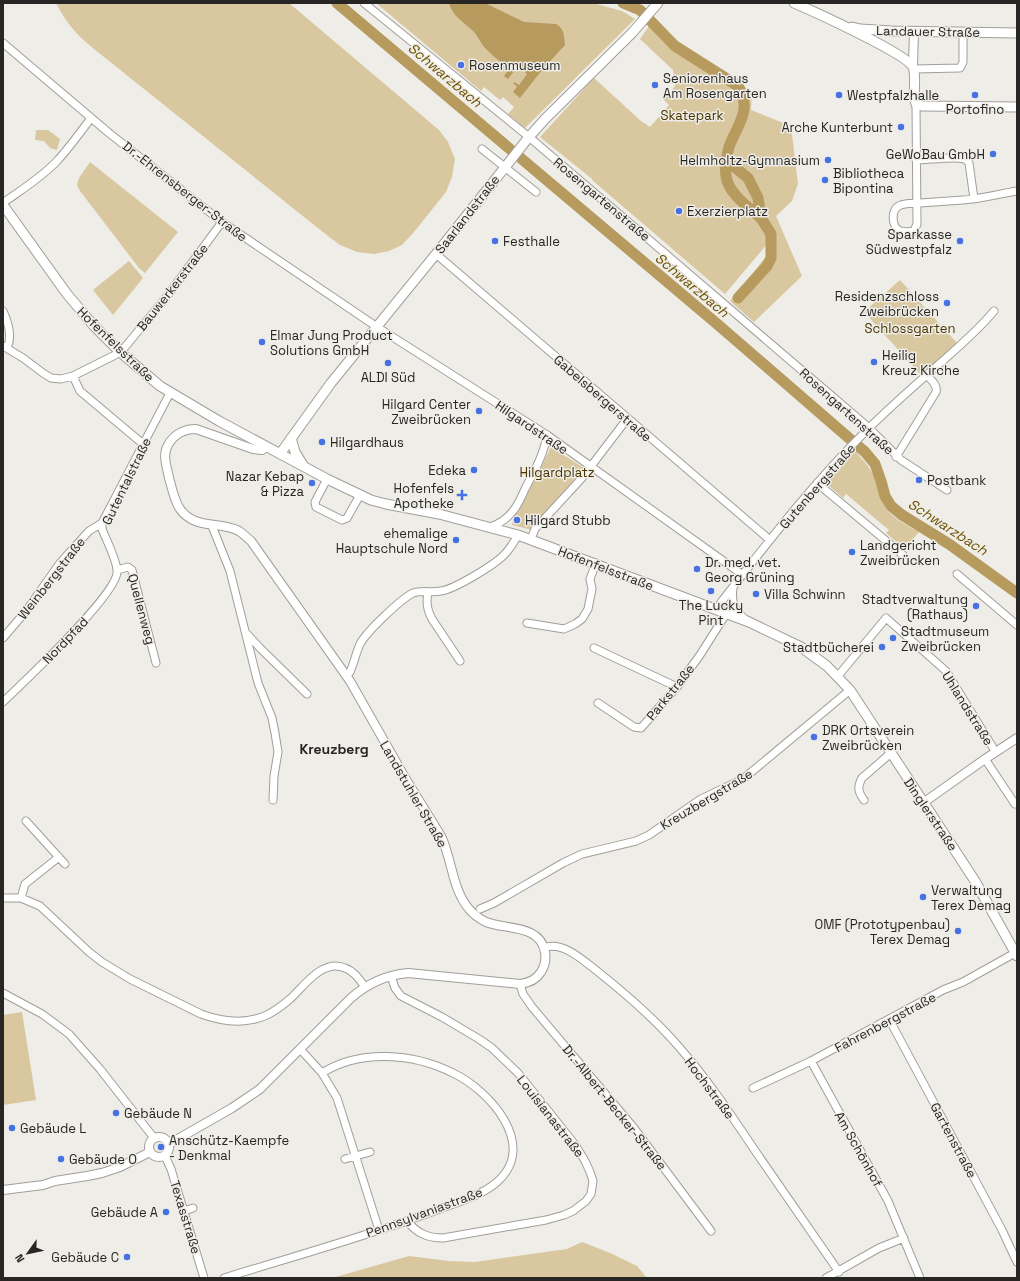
<svg xmlns="http://www.w3.org/2000/svg" width="1020" height="1281" font-family="'Space Grotesk',sans-serif">
<style>
.green{fill:#d9c7a0}
.water{fill:#b69a5e}
.lines{fill:none;stroke-linecap:round;stroke-linejoin:round}
.river{stroke:#b69a5e;stroke-width:11}
.minor-casing{stroke:#a19e99;stroke-width:9}
.tertiary-casing{stroke:#a19e99;stroke-width:10}
.secondary-casing{stroke:#a19e99;stroke-width:11}
.minor{stroke:#fff;stroke-width:7}
.tertiary{stroke:#fff;stroke-width:8}
.secondary{stroke:#fff;stroke-width:9}
.poi-dot{fill:#4771e3;stroke:#efede7;stroke-width:1.5}
.labels{text-anchor:middle;stroke-width:3;stroke-linejoin:round;paint-order:stroke}
.street-label{font-size:13px;fill:#272624;stroke:#efede7}
.poi-label{font-size:13px;fill:#272624;stroke:#efede7;text-anchor:start}
.park-label{font-size:13px;fill:#473400;stroke:#efede7}
.water-label{font-size:14px;font-style:italic;fill:#6c5100;stroke:#efede7}
.neighbourhood-label{font-size:14px;font-weight:bold;fill:#272624;stroke:#efede7}
</style>
<rect width="100%" height="100%" fill="#efede7"/>
<path class="green" d="M56,3H289L439,130L448,142L455,159L452,177L446,192L414,232L402,245L389,251L374,254L357,252L340,245L324,233L94,49C76,34 67,24 56,3Z
M376,3H593L622,11L635,19L525,128L508,114L514,107L503,97L500,100L484,87L481,91Z
M654,19L671,39L685,50L752,92L751,110L791,126L798,184L792,201L776,216L802,276L754,322L730,301L768,254V243L725,294L592,180V179L540,137L594,78L641,121L650,127L669,105L662,98L666,93L669,95L676,84L674,79L673,70L640,39Z
M36,130H48L60,139L57,150L50,148L44,141L35,140Z
M90,162L178,232L145,273L139,268L80,191L77,185L79,178Z
M129,261L143,278L113,315L93,290Z
M900,280L957,343L921,375L864,312Z
M551,447L584,468L532,530L512,525L514,516L519,511Z
M855,451C863,460 871,468 875,479C880,490 880,501 888,511C896,520 908,526 919,532L905,549L886,533L889,530L846,494L843,498L826,483Z
M22,1012L36,1100L3,1105V1015Z
M582,1242L610,1253L637,1266L647,1278H332L409,1256L449,1261L475,1262L567,1249Z"/>
<path class="water" d="M449,3H485L524,22L556,24C565,29 564,37 565,45L542,70L520,98L513,92L517,87L513,83L514,82L519,85L527,74L518,66L508,79L504,76L509,69C502,63 493,56 486,49C481,44 478,36 473,31C464,22 452,16 449,3Z"/>
<g class="lines">
<path class="river" d="M337,3L716,323L865,452L875,464L881,481L885,496L891,506L902,515L949,544L1017,593
M623,3L640,10L675,46L738,86C753,110 737,125 729,147C728,151 727,156 726,160L748,178L758,198L761,218L771,234V258L767,266L738,298
M726,160C726,165 725,171 726,176C728,193 748,207 761,218"/>
<defs>
<path id="minor" d="M364,3L529,137L840,403L869,428L901,460L947,490
M3,43L109,133L222,222L377,327L547,435L743,575
M914,69L960,68L963,62V32
M916,104L917,224L914,231C910,231 905,233 901,231C891,228 890,208 901,205C907,203 914,203 920,203C934,202 948,201 963,200C981,199 999,194 1017,191
M482,149L536,192
M916,160C927,160 956,156 964,159C967,160 967,161 969,163L974,199
M3,203C21,190 41,178 57,161C69,148 80,133 91,118
M436,254L770,540
M3,311C8,322 13,336 7,348
M3,346L23,358L43,373L51,378L61,379L73,376L115,355L125,347L168,295L222,222
M73,376L80,391L143,444
M896,457L936,392C938,385 931,380 927,375
M327,479L315,502L316,507L342,520L347,518L360,495
M817,483L903,555
M212,526L230,571L258,683L272,718L275,733L278,752L274,776L273,800
M490,527C499,524 507,519 513,511C519,504 522,495 526,487C535,470 544,454 547,435
M531,539L535,529L582,478L627,419
M117,570L128,567L132,570L156,663
M957,574L1017,625
M733,588C731,601 734,610 745,619
M428,592C426,603 427,609 432,619L460,661
M716,610L722,601C768,542 814,482 868,429C893,404 920,381 946,358C963,343 980,328 994,311
M527,623L564,629L575,624L582,619L588,609L592,589L590,579L596,563
M247,634L260,648L307,694
M3,638L26,611L60,563L89,531L102,523
M594,648L677,687
M347,676L350,672C354,663 356,653 360,644C367,631 401,599 413,593C422,590 432,593 441,591C455,589 494,565 504,555C510,549 514,542 518,535
M838,676L886,618L946,671L995,751
M3,702C23,683 117,594 117,572C118,563 106,539 102,529V523L170,393
M598,703L634,727L641,728L677,687L700,655L726,614
M985,759L1015,804
M864,800C858,792 857,787 862,778L891,753
M26,821L65,864
M3,898H21L40,906L89,952L102,962L130,979L201,1014C223,1022 245,1025 267,1015C275,1011 283,1005 290,999C304,986 323,958 345,968C354,971 359,979 365,987
M21,898L25,884L59,857
M480,909L494,903L563,863L582,854L636,841L649,835L701,799L743,779L850,690
M544,948C562,940 584,961 597,971C626,994 655,1019 679,1047C709,1081 733,1118 758,1155C785,1194 812,1233 839,1272
M391,976L395,988L401,996L442,1017L479,1039L492,1048L518,1073L576,1146L585,1161L590,1172L593,1181L591,1194L586,1201L573,1211L564,1215L546,1220L443,1238C427,1238 417,1233 407,1221
M520,984L523,994L532,1007L634,1128L711,1231
M3,993L42,1014L69,1034L100,1069L154,1138
M889,1019L1002,1230L1017,1262
M300,1049L322,1073L337,1098L379,1230
M811,1061L888,1201L920,1278
M753,1088L811,1061L943,990L963,982L1015,953
M165,1156L171,1169L204,1278
M345,1159L370,1152
M184,1211L193,1208
M224,1278C295,1256 368,1236 437,1210C457,1202 481,1196 497,1182C539,1145 489,1090 453,1073C413,1053 360,1049 322,1073
M826,1278L879,1248L904,1238"/>
<path id="tertiary" d="M913,66L914,31
M923,803L985,759L1017,738
M149 1147a10 10 0 1 1 20 0a10 10 0 1 1-20 0Z
M169,1144L232,1108L260,1089L351,998C368,983 386,975 408,973L520,984C529,983 536,980 541,972C545,966 546,959 545,952C540,924 506,930 486,922C480,919 474,915 469,909C452,889 452,859 441,836L404,776L350,681L251,541C247,538 244,534 239,531C220,521 195,530 180,509C174,500 172,488 169,478C167,467 162,455 168,445C174,434 185,429 196,429L253,449L262,450L267,447
M3,1190L43,1185L55,1181L87,1176L102,1173L120,1167L150,1152"/>
<path id="secondary" d="M794,3C813,11 907,54 913,67C917,77 912,93 916,104L922,106L1017,107
M852,27L860,29L892,31L1017,33
M3,205L67,294L94,326L120,352L160,386L219,421L327,479L371,500L386,504L439,514L518,535L749,622L801,647L827,666L850,690L975,881L1017,956
M291,438L295,452L303,465
M280,454L331,383L436,254L529,137L545,119L632,33L658,3"/>
</defs>
<use href="#minor" class="minor-casing"/>
<use href="#tertiary" class="tertiary-casing"/>
<use href="#secondary" class="secondary-casing"/>
<use href="#minor" class="minor"/>
<use href="#tertiary" class="tertiary"/>
<use href="#secondary" class="secondary"/>
</g>
<g class="poi-dot">
<circle cx="461" cy="65" r="4"/>
<circle cx="655" cy="85" r="4"/>
<circle cx="839" cy="95" r="4"/>
<circle cx="975" cy="95" r="4"/>
<circle cx="901" cy="127" r="4"/>
<circle cx="993" cy="154" r="4"/>
<circle cx="828" cy="160" r="4"/>
<circle cx="825" cy="180" r="4"/>
<circle cx="679" cy="211" r="4"/>
<circle cx="495" cy="241" r="4"/>
<circle cx="960" cy="241" r="4"/>
<circle cx="947" cy="303" r="4"/>
<circle cx="262" cy="342" r="4"/>
<circle cx="874" cy="362" r="4"/>
<circle cx="388" cy="363" r="4"/>
<circle cx="479" cy="411" r="4"/>
<circle cx="322" cy="442" r="4"/>
<circle cx="474" cy="470" r="4"/>
<circle cx="919" cy="480" r="4"/>
<circle cx="312" cy="483" r="4"/>
<path d="M460 489h4v4h4v4h-4v4h-4v-4h-4v-4h4z"/>
<circle cx="517" cy="520" r="4"/>
<circle cx="456" cy="540" r="4"/>
<circle cx="852" cy="552" r="4"/>
<circle cx="697" cy="569" r="4"/>
<circle cx="711" cy="591" r="4"/>
<circle cx="756" cy="594" r="4"/>
<circle cx="976" cy="606" r="4"/>
<circle cx="893" cy="638" r="4"/>
<circle cx="882" cy="647" r="4"/>
<circle cx="814" cy="737" r="4"/>
<circle cx="923" cy="897" r="4"/>
<circle cx="958" cy="931" r="4"/>
<circle cx="116" cy="1113" r="4"/>
<circle cx="12" cy="1128" r="4"/>
<circle cx="161" cy="1147" r="4"/>
<circle cx="61" cy="1159" r="4"/>
<circle cx="166" cy="1212" r="4"/>
<circle cx="127" cy="1257" r="4"/>
</g>
<g class="labels">
<g class="street-label">
<text transform="translate(928 31) rotate(1)" y="5">Landauer Straße</text>
<text transform="translate(185 191) rotate(38)" y="5">Dr.-Ehrensberger-Straße</text>
<text transform="translate(602 199) rotate(40)" y="5">Rosengartenstraße</text>
<text transform="translate(467 214) rotate(-52)" y="5">Saarlandstraße</text>
<text transform="translate(172 287) rotate(-52)" y="5">Bauwerkerstraße</text>
<text transform="translate(116 344) rotate(44)" y="5">Hofenfelsstraße</text>
<text transform="translate(603 398) rotate(41)" y="5">Gabelsbergerstraße</text>
<text transform="translate(847 411) rotate(42)" y="5">Rosengartenstraße</text>
<text transform="translate(532 427) rotate(34)" y="5">Hilgardstraße</text>
<text transform="translate(126 481) rotate(-64)" y="5">Gutentalstraße</text>
<text transform="translate(817 486) rotate(-49)" y="5">Gutenbergstraße</text>
<text transform="translate(606 568) rotate(21)" y="5">Hofenfelsstraße</text>
<text transform="translate(51 578) rotate(-52)" y="5">Weinbergstraße</text>
<text transform="translate(142 609) rotate(75)" y="5">Quellenweg</text>
<text transform="translate(65 640) rotate(-46)" y="5">Nordpfad</text>
<text transform="translate(670 692) rotate(-51)" y="5">Parkstraße</text>
<text transform="translate(968 708) rotate(58)" y="5">Uhlandstraße</text>
<text transform="translate(414 794) rotate(60)" y="5">Landstuhler Straße</text>
<text transform="translate(706 799) rotate(-31)" y="5">Kreuzbergstraße</text>
<text transform="translate(931 814) rotate(56)" y="5">Dinglerstraße</text>
<text transform="translate(885 1022) rotate(-28)" y="5">Fahrenbergstraße</text>
<text transform="translate(710 1088) rotate(53)" y="5">Hochstraße</text>
<text transform="translate(615 1107) rotate(51)" y="5">Dr.-Albert-Becker-Straße</text>
<text transform="translate(551 1116) rotate(52)" y="5">Louisianastraße</text>
<text transform="translate(954 1140) rotate(62)" y="5">Gartenstraße</text>
<text transform="translate(859 1149) rotate(61)" y="5">Am Schönhof</text>
<text transform="translate(424 1212) rotate(-20)" y="5">Pennsylvaniastraße</text>
<text transform="translate(186 1217) rotate(73)" y="5">Texasstraße</text>
</g>
<g class="poi-label">
<text x="469" y="70">Rosenmuseum</text>
<text x="663" y="83">Seniorenhaus<tspan x="663" dy="15">Am Rosengarten</tspan></text>
<text x="847" y="100">Westpfalzhalle</text>
<text x="975" y="114" text-anchor="middle">Portofino</text>
<text x="893" y="132" text-anchor="end">Arche Kunterbunt</text>
<text x="985" y="159" text-anchor="end">GeWoBau GmbH</text>
<text x="820" y="165" text-anchor="end">Helmholtz-Gymnasium</text>
<text x="833" y="178">Bibliotheca<tspan x="833" dy="15">Bipontina</tspan></text>
<text x="687" y="216">Exerzierplatz</text>
<text x="952" y="239" text-anchor="end">Sparkasse<tspan x="952" dy="15">Südwestpfalz</tspan></text>
<text x="503" y="246">Festhalle</text>
<text x="939" y="301" text-anchor="end">Residenzschloss<tspan x="939" dy="15">Zweibrücken</tspan></text>
<text x="270" y="340">Elmar Jung Product<tspan x="270" dy="15">Solutions GmbH</tspan></text>
<text x="882" y="360">Heilig<tspan x="882" dy="15">Kreuz Kirche</tspan></text>
<text x="388" y="382" text-anchor="middle">ALDI Süd</text>
<text x="471" y="409" text-anchor="end">Hilgard Center<tspan x="471" dy="15">Zweibrücken</tspan></text>
<text x="330" y="447">Hilgardhaus</text>
<text x="466" y="475" text-anchor="end">Edeka</text>
<text x="304" y="481" text-anchor="end">Nazar Kebap<tspan x="304" dy="15">&amp; Pizza</tspan></text>
<text x="927" y="485">Postbank</text>
<text x="454" y="493" text-anchor="end">Hofenfels<tspan x="454" dy="15">Apotheke</tspan></text>
<text x="525" y="525">Hilgard Stubb</text>
<text x="448" y="538" text-anchor="end">ehemalige<tspan x="448" dy="15">Hauptschule Nord</tspan></text>
<text x="860" y="550">Landgericht<tspan x="860" dy="15">Zweibrücken</tspan></text>
<text x="705" y="567">Dr. med. vet.<tspan x="705" dy="15">Georg Grüning</tspan></text>
<text x="764" y="599">Villa Schwinn</text>
<text x="968" y="604" text-anchor="end">Stadtverwaltung<tspan x="968" dy="15">(Rathaus)</tspan></text>
<text x="711" y="610" text-anchor="middle">The Lucky<tspan x="711" dy="15">Pint</tspan></text>
<text x="901" y="636">Stadtmuseum<tspan x="901" dy="15">Zweibrücken</tspan></text>
<text x="874" y="652" text-anchor="end">Stadtbücherei</text>
<text x="822" y="735">DRK Ortsverein<tspan x="822" dy="15">Zweibrücken</tspan></text>
<text x="931" y="895">Verwaltung<tspan x="931" dy="15">Terex Demag</tspan></text>
<text x="950" y="929" text-anchor="end">OMF (Prototypenbau)<tspan x="950" dy="15">Terex Demag</tspan></text>
<text x="124" y="1118">Gebäude N</text>
<text x="20" y="1133">Gebäude L</text>
<text x="169" y="1145">Anschütz-Kaempfe<tspan x="169" dy="15">- Denkmal</tspan></text>
<text x="69" y="1164">Gebäude O</text>
<text x="158" y="1217" text-anchor="end">Gebäude A</text>
<text x="119" y="1262" text-anchor="end">Gebäude C</text>
</g>
<g class="park-label">
<text x="692" y="120">Skatepark</text>
<text x="910" y="333">Schlossgarten</text>
<text x="557" y="477">Hilgardplatz</text>
</g>
<g class="water-label">
<text transform="translate(445 75) rotate(40)" y="5">Schwarzbach</text>
<text transform="translate(692 285) rotate(40)" y="5">Schwarzbach</text>
<text transform="translate(948 527) rotate(33)" y="5">Schwarzbach</text>
</g>
<g class="neighbourhood-label">
<text x="334" y="754">Kreuzberg</text>
</g>
</g>
<rect width="1020" height="1281" fill="none" stroke="#272624" stroke-width="8"/>
<g transform="translate(28 1253) rotate(237)" stroke="#efede7" stroke-width="3" paint-order="stroke">
<path d="M0-3L7 15L0 10L-7 15Z" fill="#272624"/>
<text y="-6" font-size="11" font-weight="bold" text-anchor="middle" fill="#272624">N</text>
</g>
</svg>
